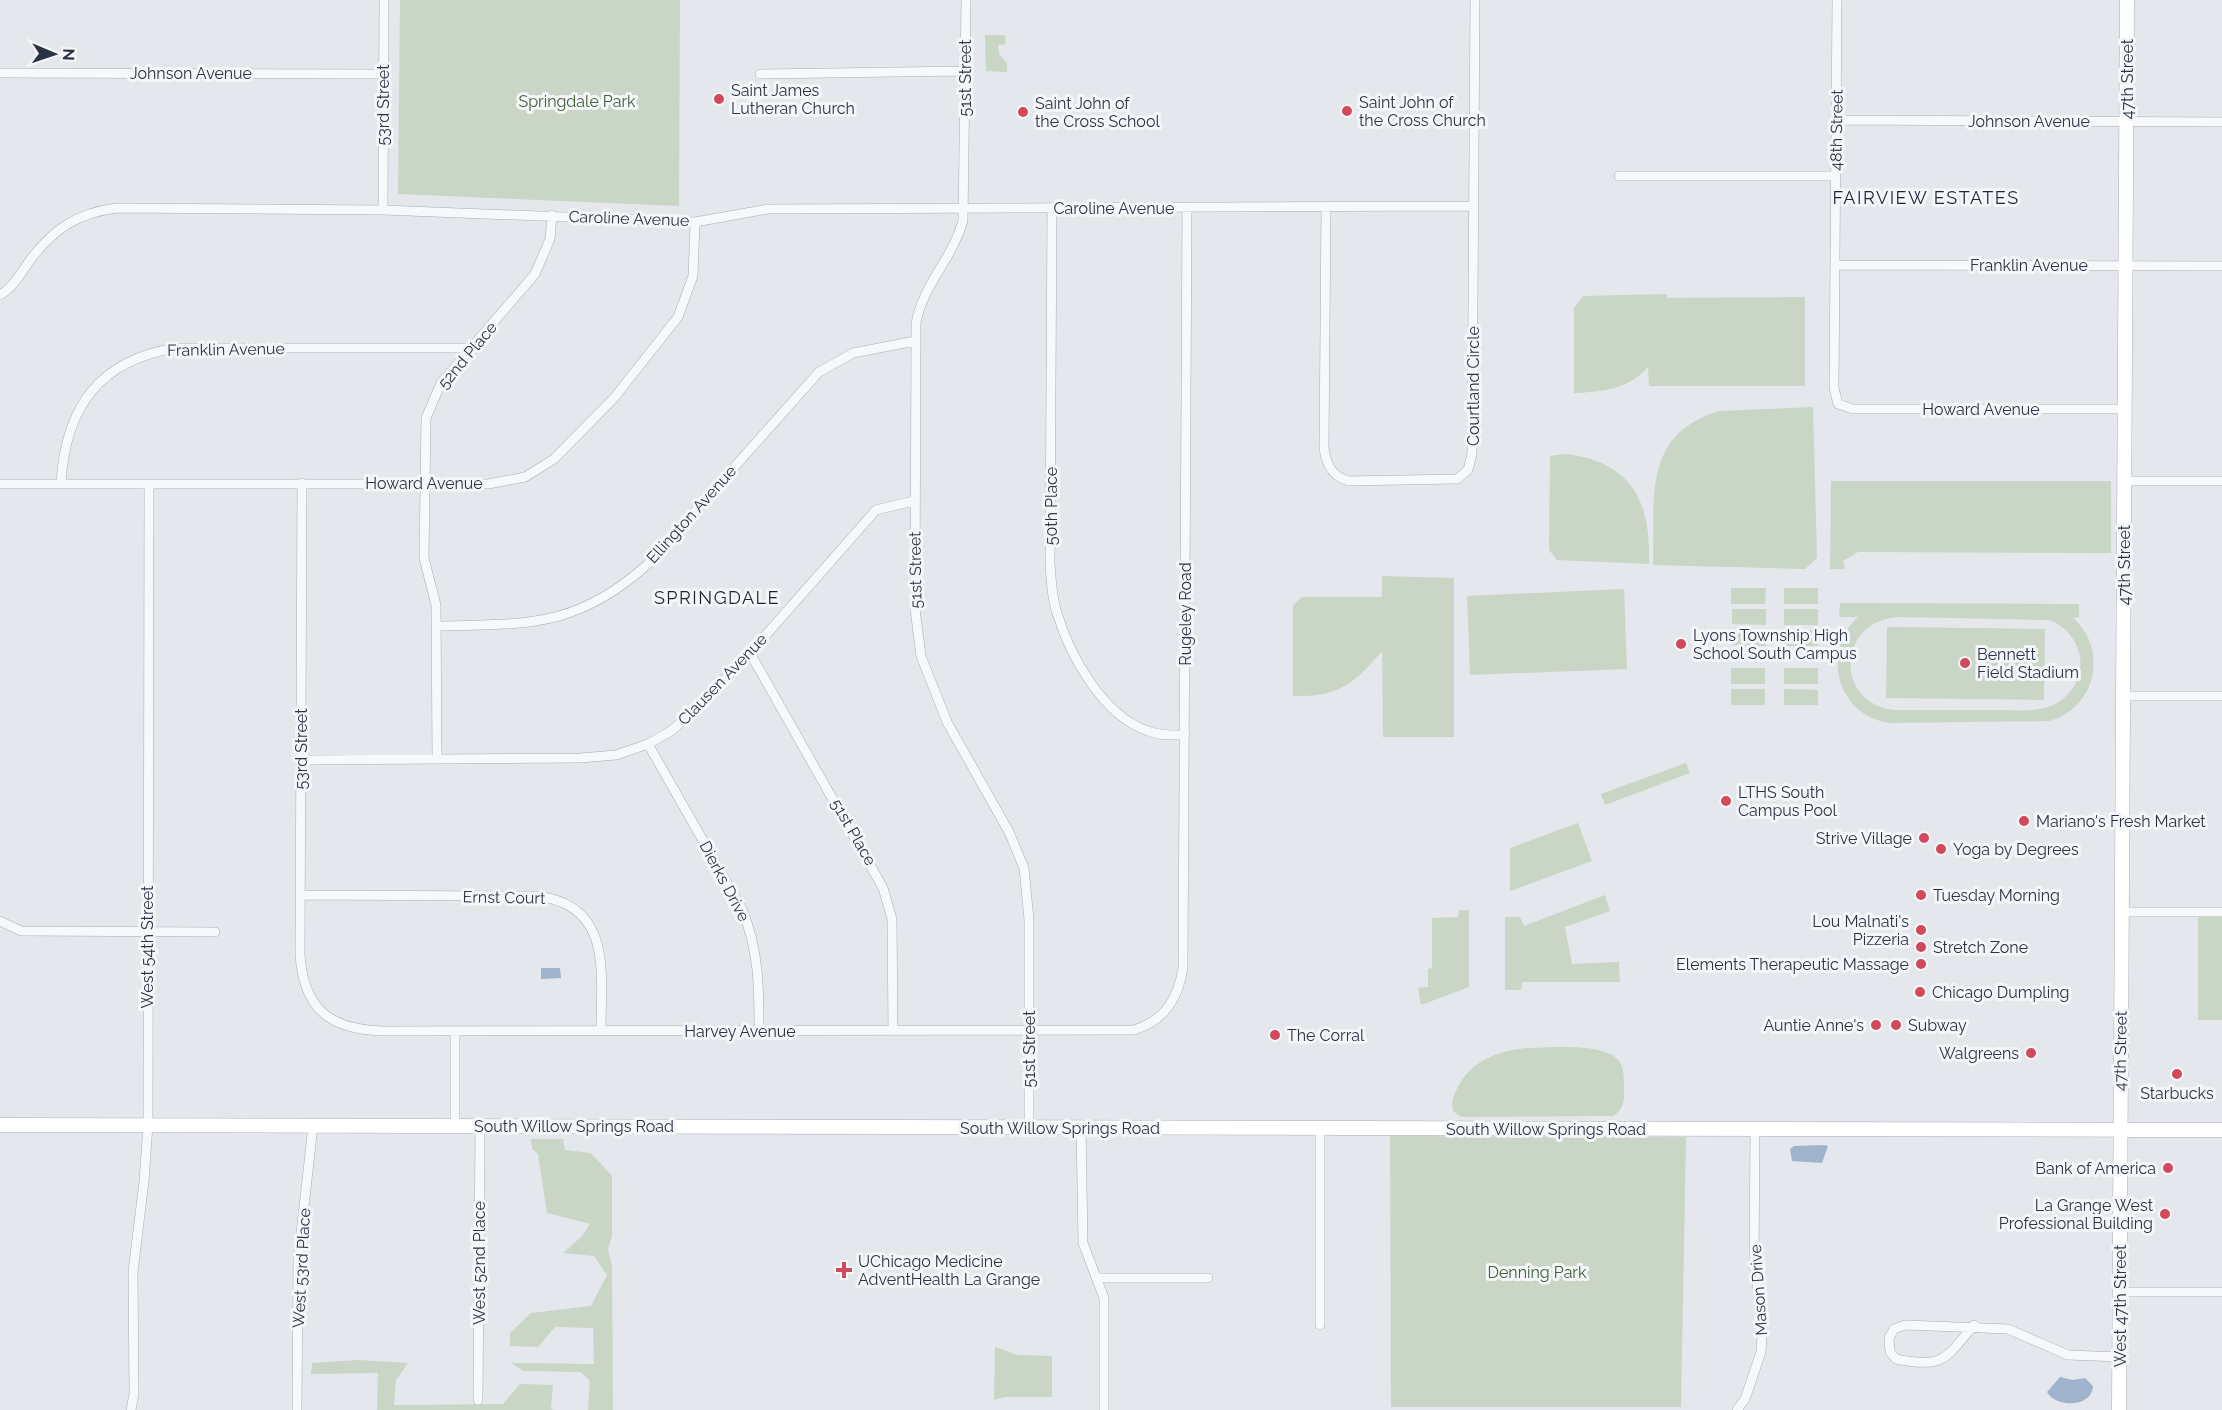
<svg xmlns="http://www.w3.org/2000/svg" width="2222" height="1410" font-family="Raleway,sans-serif">
<style>
.green{fill:#c9d6c5;fill-rule:evenodd}
.water{fill:#9fb4cc}
.lines{fill:none;stroke-linecap:round;stroke-linejoin:round}
.street-casing{stroke:#a9aeb7;stroke-width:10}
.secondary-casing{stroke:#a9aeb7;stroke-width:15}
.street{stroke:#f7f8fa;stroke-width:9}
.secondary{stroke:#fff;stroke-width:14}
.poi-dot{fill:#d1495b;stroke:#f4f6f9;stroke-width:2}
.labels{text-anchor:middle;stroke-width:6;stroke-linejoin:round;paint-order:stroke}
.street-label{font-size:16px;fill:#2b3445;stroke:#f4f6f9}
.poi-label{font-size:16px;fill:#2b3445;stroke:#f4f6f9;text-anchor:start}
.park-label{font-size:16px;fill:#3f6138;stroke:#f4f6f9}
.neighbourhood-label{font-size:18px;letter-spacing:1.5px;fill:#1d2536;stroke:#f4f6f9}
</style>
<rect width="100%" height="100%" fill="#e4e7ec"/>
<path class="green" d="M400,0H680L679,206L398,194Z
M985,35H1005L1006,44L998,45L999,54L1007,63V72L986,71Z
M1667,294V298L1805,297V386H1649L1648,367C1629,389 1602,392 1574,393V308L1583,296Z
M1813,407L1817,558L1805,569L1653,565C1655,499 1642,433 1720,411Z
M1566,454C1633,462 1651,503 1649,564L1557,560L1549,550L1550,456Z
M1831,481H2111V553L1858,552L1843,561L1845,569H1830Z
M1382,576L1454,578V737H1383L1382,651C1354,684 1339,697 1293,696V605L1302,597H1382Z
M1731,588H1766L1765,604H1731Z
M1784,588H1818V604H1784Z
M1624,589L1627,669L1470,675L1467,596Z
M1840,603L2079,604V617L2073,618C2109,649 2096,709 2049,721L1891,723C1837,717 1820,652 1858,617H1839ZM1898,617L2049,620C2065,626 2077,639 2080,657C2083,679 2069,700 2048,707C2033,712 2014,710 1998,710C1964,710 1930,710 1896,710C1834,705 1836,621 1898,617Z
M1732,609H1766V625L1732,624Z
M1784,609H1818V625H1784Z
M1887,627L2045,629L2044,700L1886,698Z
M1731,630H1766V646L1732,645Z
M1784,630H1818V646H1784Z
M1731,668H1765V684H1731Z
M1784,668H1818V684H1784Z
M1731,689H1765V705H1731Z
M1784,689L1818,690V705H1784Z
M1686,763L1690,773L1605,805L1601,794Z
M1578,823L1592,861L1510,891V848Z
M1605,895L1610,911L1565,927L1572,964L1619,962L1620,982H1522L1521,990H1505V917H1520L1524,926Z
M1459,910H1469V987L1421,1005L1418,988L1428,987V969L1432,968V918L1458,917Z
M2198,916H2222V1020H2198Z
M1527,1048C1549,1048 1609,1041 1621,1064C1624,1071 1624,1081 1624,1088C1625,1100 1623,1110 1613,1116L1461,1117L1453,1111C1451,1103 1453,1096 1457,1089C1470,1061 1498,1051 1527,1048Z
M1390,1136L1686,1137L1681,1407H1391Z
M531,1139H563L565,1150L591,1153L612,1176V1236L608,1249L612,1267L613,1410H588L590,1381L581,1372L523,1371L511,1363L594,1364L593,1328L555,1327L538,1347L510,1346V1333L531,1313L591,1306L607,1275L594,1256L563,1253L582,1236L590,1224L547,1213L538,1154L532,1149Z
M995,1347L1018,1355L1052,1356V1397H1004L994,1400Z
M358,1360L408,1363L396,1380L394,1405L503,1404L520,1384L553,1385L551,1409L557,1410H377L378,1373L311,1374L312,1363Z"/>
<path class="water" d="M541,968H560L561,978L541,979Z
M1794,1146L1824,1145L1828,1146L1822,1163L1792,1161L1790,1149Z
M2060,1377L2073,1380L2085,1378L2093,1386C2092,1408 2056,1408 2047,1392Z"/>
<g class="lines">
<defs>
<path id="street" d="M966,0L963,221C951,262 924,282 916,323L915,609L921,656L947,722L1009,832L1024,868L1029,920V1127
M1837,0L1834,388L1838,404L1853,409H2125
M0,73L383,74
M760,74L965,71
M1836,120L2222,122
M1619,176H1835
M1326,207L1324,448C1326,464 1332,477 1349,481L1457,479L1468,470L1472,454L1475,0
M1052,208L1050,563C1051,580 1052,597 1057,613C1070,656 1103,716 1148,731C1160,736 1173,735 1185,735
M383,210L384,0
M1835,265L2222,266
M0,295C12,288 20,275 28,263C52,230 76,213 117,208L383,210L695,222L768,209L1473,206
M2124,481H2222
M61,482C66,407 99,360 176,348H471
M302,483L300,955C304,1009 329,1029 382,1031L1134,1030C1165,1020 1178,999 1183,968L1187,208
M0,484H488L525,477L554,459L614,398L678,317L693,276L695,222
M437,626C527,624 577,628 648,564L819,372L853,353L915,341
M750,653L883,888L892,919L893,1031
M2123,696H2222
M648,744L742,909C759,951 759,986 759,1031
M437,759L436,605L424,558L426,418L441,383L535,274L550,239L552,215
M301,760L580,758L616,755L648,744L671,731L695,710L750,653L876,510L914,501
M300,895L536,896C613,904 601,973 601,1030
M2122,912H2222
M0,921L21,931L215,932
M455,1126V1031
M1081,1128L1083,1243L1104,1298V1410
M1098,1278H1208
M2120,1292H2222
M1320,1325V1128
M1974,1325C1946,1358 1944,1369 1896,1359L1890,1352L1889,1338L1894,1329L1905,1325L2008,1329L2068,1355L2120,1357
M478,1400L480,1126
M131,1410L134,1394L133,1272L144,1181L148,1125L149,484
M297,1410L298,1260L313,1126
M1737,1410L1745,1399L1761,1352L1763,1321L1754,1265L1755,1129"/>
<path id="secondary" d="M0,1125L2222,1130
M2119,1410L2127,0"/>
</defs>
<use href="#street" class="street-casing"/>
<use href="#secondary" class="secondary-casing"/>
<use href="#street" class="street"/>
<use href="#secondary" class="secondary"/>
</g>
<g class="poi-dot">
<circle cx="719" cy="99" r="6"/>
<circle cx="1347" cy="111" r="6"/>
<circle cx="1023" cy="112" r="6"/>
<circle cx="1681" cy="644" r="6"/>
<circle cx="1965" cy="663" r="6"/>
<circle cx="1726" cy="801" r="6"/>
<circle cx="2024" cy="821" r="6"/>
<circle cx="1924" cy="838" r="6"/>
<circle cx="1941" cy="849" r="6"/>
<circle cx="1921" cy="895" r="6"/>
<circle cx="1921" cy="930" r="6"/>
<circle cx="1921" cy="947" r="6"/>
<circle cx="1921" cy="964" r="6"/>
<circle cx="1920" cy="992" r="6"/>
<circle cx="1876" cy="1025" r="6"/>
<circle cx="1896" cy="1025" r="6"/>
<circle cx="1275" cy="1035" r="6"/>
<circle cx="2031" cy="1053" r="6"/>
<circle cx="2177" cy="1074" r="6"/>
<circle cx="2168" cy="1168" r="6"/>
<circle cx="2165" cy="1214" r="6"/>
<path d="M841 1261h6v6h6v6h-6v6h-6v-6h-6v-6h6z"/>
</g>
<g class="labels">
<g class="street-label">
<text x="191" y="79">Johnson Avenue</text>
<text transform="translate(965 78) rotate(-90)" y="6">51st Street</text>
<text transform="translate(2127 79) rotate(-90)" y="6">47th Street</text>
<text transform="translate(383 105) rotate(-90)" y="6">53rd Street</text>
<text x="2029" y="127">Johnson Avenue</text>
<text transform="translate(1836 130) rotate(-89)" y="6">48th Street</text>
<text x="1114" y="214">Caroline Avenue</text>
<text transform="translate(629 218) rotate(2)" y="6">Caroline Avenue</text>
<text x="2029" y="271">Franklin Avenue</text>
<text transform="translate(226 349) rotate(-1)" y="6">Franklin Avenue</text>
<text transform="translate(467 355) rotate(-50)" y="6">52nd Place</text>
<text transform="translate(1473 386) rotate(-90)" y="6">Courtland Circle</text>
<text x="1981" y="415">Howard Avenue</text>
<text x="424" y="489">Howard Avenue</text>
<text transform="translate(1051 506) rotate(-90)" y="6">50th Place</text>
<text transform="translate(691 514) rotate(-48)" y="6">Ellington Avenue</text>
<text transform="translate(2124 565) rotate(-90)" y="6">47th Street</text>
<text transform="translate(915 570) rotate(-91)" y="6">51st Street</text>
<text transform="translate(1185 614) rotate(-90)" y="6">Rugeley Road</text>
<text transform="translate(722 679) rotate(-46)" y="6">Clausen Avenue</text>
<text transform="translate(301 749) rotate(-90)" y="6">53rd Street</text>
<text transform="translate(854 832) rotate(60)" y="6">51st Place</text>
<text transform="translate(725 881) rotate(62)" y="6">Dierks Drive</text>
<text transform="translate(504 897) rotate(1)" y="6">Ernst Court</text>
<text transform="translate(147 947) rotate(-90)" y="6">West 54th Street</text>
<text x="740" y="1037">Harvey Avenue</text>
<text transform="translate(1029 1049) rotate(-90)" y="6">51st Street</text>
<text transform="translate(2120 1051) rotate(-89)" y="6">47th Street</text>
<text x="574" y="1132">South Willow Springs Road</text>
<text x="1060" y="1134">South Willow Springs Road</text>
<text x="1546" y="1135">South Willow Springs Road</text>
<text transform="translate(479 1263) rotate(-90)" y="6">West 52nd Place</text>
<text transform="translate(301 1268) rotate(-87)" y="6">West 53rd Place</text>
<text transform="translate(1758 1290) rotate(-94)" y="6">Mason Drive</text>
<text transform="translate(2120 1306) rotate(-90)" y="6">West 47th Street</text>
</g>
<g class="poi-label">
<text x="731" y="96">Saint James<tspan x="731" dy="18">Lutheran Church</tspan></text>
<text x="1359" y="108">Saint John of<tspan x="1359" dy="18">the Cross Church</tspan></text>
<text x="1035" y="109">Saint John of<tspan x="1035" dy="18">the Cross School</tspan></text>
<text x="1693" y="641">Lyons Township High<tspan x="1693" dy="18">School South Campus</tspan></text>
<text x="1977" y="660">Bennett<tspan x="1977" dy="18">Field Stadium</tspan></text>
<text x="1738" y="798">LTHS South<tspan x="1738" dy="18">Campus Pool</tspan></text>
<text x="2036" y="827">Mariano's Fresh Market</text>
<text x="1912" y="844" text-anchor="end">Strive Village</text>
<text x="1953" y="855">Yoga by Degrees</text>
<text x="1933" y="901">Tuesday Morning</text>
<text x="1909" y="927" text-anchor="end">Lou Malnati's<tspan x="1909" dy="18">Pizzeria</tspan></text>
<text x="1933" y="953">Stretch Zone</text>
<text x="1909" y="970" text-anchor="end">Elements Therapeutic Massage</text>
<text x="1932" y="998">Chicago Dumpling</text>
<text x="1864" y="1031" text-anchor="end">Auntie Anne's</text>
<text x="1908" y="1031">Subway</text>
<text x="1287" y="1041">The Corral</text>
<text x="2019" y="1059" text-anchor="end">Walgreens</text>
<text x="2177" y="1099" text-anchor="middle">Starbucks</text>
<text x="2156" y="1174" text-anchor="end">Bank of America</text>
<text x="2153" y="1211" text-anchor="end">La Grange West<tspan x="2153" dy="18">Professional Building</tspan></text>
<text x="858" y="1267">UChicago Medicine<tspan x="858" dy="18">AdventHealth La Grange</tspan></text>
</g>
<g class="park-label">
<text x="577" y="107">Springdale Park</text>
<text x="1537" y="1278">Denning Park</text>
</g>
<g class="neighbourhood-label">
<text x="1926" y="204">FAIRVIEW ESTATES</text>
<text x="717" y="604">SPRINGDALE</text>
</g>
</g>
<g transform="translate(54 54) rotate(92)" stroke="#f4f6f9" stroke-width="4.5" paint-order="stroke">
<path d="M0-4.5L10 22L0 15L-10 22Z" fill="#2b3445"/>
<text y="-9" font-size="16" font-weight="bold" text-anchor="middle" fill="#2b3445">N</text>
</g>
</svg>
